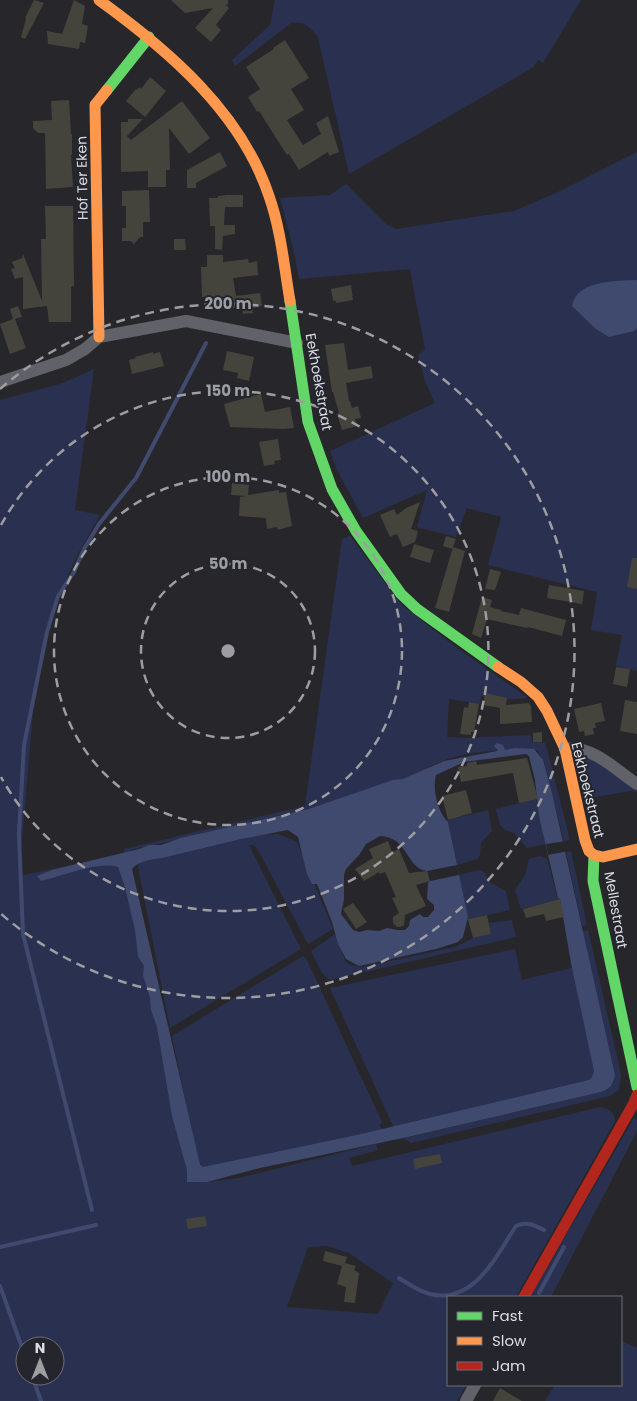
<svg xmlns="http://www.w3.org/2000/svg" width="637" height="1401" font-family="Poppins,sans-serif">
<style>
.green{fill:#2a3150;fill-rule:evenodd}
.water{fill:#404a6f;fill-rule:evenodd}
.pier{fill:#27272b}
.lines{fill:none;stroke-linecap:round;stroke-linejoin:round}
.stream{stroke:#404a6f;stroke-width:4}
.building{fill:#44433c}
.street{stroke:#616269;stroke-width:12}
.fast{stroke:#63d668;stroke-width:11}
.slow{stroke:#ff974d;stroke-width:11}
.jam{stroke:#b3261e;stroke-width:11}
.ring{fill:none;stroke:#9d9da2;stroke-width:2.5;stroke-dasharray:9 6}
.labels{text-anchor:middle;stroke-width:4;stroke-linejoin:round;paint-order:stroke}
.street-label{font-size:14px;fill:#dcdde2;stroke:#25262d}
.centre{fill:#9d9da2;stroke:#25262d;stroke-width:2.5}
.ring-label{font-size:15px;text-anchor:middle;font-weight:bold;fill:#9d9da2;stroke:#25262d;stroke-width:4;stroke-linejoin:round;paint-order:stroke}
</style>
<rect width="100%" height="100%" fill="#27272b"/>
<path class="green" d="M275,0H581L543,63L538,60L533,67L522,74L349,174L318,37C310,27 304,21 291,23L235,66L232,60L270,25Z
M637,152V671L616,666L622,635L591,630L597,592L488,565L501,517L467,508L456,537L417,527L427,490L363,518L337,470L330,451L435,403L425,381L418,355L425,350L410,269L299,279L295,256L280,198L330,195L346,184L386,224L396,229L514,211L558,192Z
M94,369L75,510L100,515L80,550L52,609L36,677L19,876L124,854V849L305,806L342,539L350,536L402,605L453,645L528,698L499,700L481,696L480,704L449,699L447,737L466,738L531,735L532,742L545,743L547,749L570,840L564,841L544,763L538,751L530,749C500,751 469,750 440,762C420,770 400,785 379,791C298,815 216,832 134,849L125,854L185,1156L207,1182L239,1178L376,1144L378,1150L349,1158L352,1166L600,1107C609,1109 614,1111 615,1121L516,1297H448V1385H467L457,1401H0V400L63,383ZM327,1246L349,1253L393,1283L378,1314L287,1307L308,1247ZM25,1346H55V1376H25Z
M578,752L637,787V792L631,791L590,798Z
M536,799L546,844L527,848L514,833L505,830L500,825L496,809Z
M488,810L492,831L481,843L480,855L477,859L457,865L448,820Z
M278,834L297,842L333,929L308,944L257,848L253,845H249L301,949L170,1028L137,862L251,835Z
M571,851L587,925L582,926L566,852Z
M540,856L547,859L558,900L521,909L515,890L525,875L529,859Z
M479,870L484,872L491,883L506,891L510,910L468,919L459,875Z
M512,920L516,937L334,979H328L322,973L311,951L335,934L345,961L350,965L362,967L455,947L473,938L491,934L489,923Z
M588,930L619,1065L621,1076L619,1090L610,1096L411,1143L403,1138L601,1092L613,1084L615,1075L582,932Z
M515,949L522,980L575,967L598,1074L594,1081L394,1128L330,988Z
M303,956L306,958L382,1122L380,1125L383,1131L204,1169L198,1165L172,1036Z
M634,1118L637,1120V1131L551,1297H540L532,1294Z
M621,1341L637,1348V1401H545L555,1385H621Z"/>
<path class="water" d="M637,280V328L634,331L609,337L596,329L572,306C576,280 617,281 637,280Z
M497,743L503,745L505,750L514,748L534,749L543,760L552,793L615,1075C613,1085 611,1088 601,1092L403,1138L260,1168L207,1182H187V1170L172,1116L157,1027L151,1010L150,998L143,975L144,966L138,956L135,930L125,887L118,867C99,861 62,876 41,881L37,876L52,870L139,849L149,845H161L181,838L309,809L393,780L403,779L444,761L497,751L498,750L494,746ZM526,754L529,756L535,780L539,816L558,898L560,899L571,963L594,1071L592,1077L589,1080L357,1135L203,1167L200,1165L132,869C138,861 153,859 162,858L241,839L288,830L298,837L307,874L312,884H317L332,922L338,944L346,959L359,966L364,965L436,949L458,942L463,937L468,917L448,822C438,813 432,789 436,775L464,762ZM380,836C409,837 406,869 427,871L430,880L428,883L427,899L434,905V910L428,917H423L420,914L410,920L409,926L405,930H398L387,928L379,931L367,930L359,932L353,930L341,914L344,899V875L346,869L359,855L366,844Z"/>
<path class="pier" d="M566,841L568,851L548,855L546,844Z
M457,865L459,875L430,881L427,871Z"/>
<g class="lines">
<path class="stream" d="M92,1210L23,934L19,834L24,745L47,632L58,596L74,572L84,549L99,524L136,478L206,343
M0,1247L96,1225
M399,1278C409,1284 418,1291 430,1294C474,1305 496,1256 516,1226C526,1221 534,1225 544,1230
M0,1286L25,1356
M539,1293L564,1247
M32,1376L41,1401"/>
</g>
<path class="building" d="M34,0L44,3L25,39L21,37L26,19L25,18Z
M74,0L85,6L82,24L88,26L85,43L80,42L79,49L48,44L47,31L62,34Z
M171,0H228V4L226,5L229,8L216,25L221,30L211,42L195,28L213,8L185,13Z
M285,40L309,78L291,89L304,110L287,120L303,145L321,134L316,123L328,116L339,152L329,156L328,152L299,170L289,154L287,155L276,138L259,111L257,112L248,97L260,89L246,67L274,49L273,48Z
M150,77L166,91L145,117L126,101L136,89L137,90L139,87L141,89Z
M69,100L71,134H72V155H71L73,187L46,189L45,133H38L33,128V121L52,120L51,101Z
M182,101L210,138L189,154L169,128L170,170H166V187H148V171L121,172V122H128V119H143L127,136L131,140Z
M220,152L227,166L196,183V188H187V170Z
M149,190L150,222H143V237H140L134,244L131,241H122V228H126V206H122V191Z
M227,195H243V207H225L224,225H235V234L223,236L222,250L215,249V226H210L209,198H218V196Z
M45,206H73L74,286L71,287V322H49L47,306L23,309V277L15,279L11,269L15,268L12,262L22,258L23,254L42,301L41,239H46Z
M174,239H185L186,250H174Z
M207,255H223V262L248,259L249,263L257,261L258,275L233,278L236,296L260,293L262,306L252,308L253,313L243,314L242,308H224V297H202L201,267H207Z
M351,285L353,300L336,303L335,300L333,301L331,289Z
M18,306L22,317L15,319L26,348L10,354L0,324L13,319L10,309Z
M344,343L348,370L371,366L373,378L346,383L349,401H350L352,408L358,406L361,418L355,419L357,426L342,430L337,414L339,413L333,392H332L325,345Z
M227,351L254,357L249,381L237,378L238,373L223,370Z
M153,352V354L160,352L164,366L132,374L129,360L136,358L135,357Z
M261,394L265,412L290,407L294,428L284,429L230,427L224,404Z
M278,439L281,460L274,461L275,464L264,466L259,442Z
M232,483L249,485L248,495L279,490V493L286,492L292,526L278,530L277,527L267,529L266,518L239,516L240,497L246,496L231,495Z
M420,502L411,529L418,531L415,542L403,547L397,534L390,537L380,515L394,509L397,515L406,508Z
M446,536L456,539L452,549L443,546Z
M414,544L434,550L430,563L410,557Z
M453,547L465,551L449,612L435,608Z
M632,558H637V589L627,587Z
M490,569L501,572L495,590L485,589Z
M549,585L584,591L582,604L547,598Z
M482,597L492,600L490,607L501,610V611L519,615L521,608L566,620L562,636L528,627L527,628L487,619L481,638L472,634Z
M616,667L630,669L627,687L613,684Z
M485,693L507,698L506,705L529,703L531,706L532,722L500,724V708L483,705Z
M625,700L637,702V734L620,731Z
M469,702L479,704L474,732H471V735L460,734L464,707L468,708Z
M601,703L605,721L595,723L596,728H593L594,734L585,736L584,731L579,732L574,709Z
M542,732V742H533V733Z
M527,758L538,799L519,803L513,773L461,782L458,767L467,766V763L476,761L477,765Z
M466,790L472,813L448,820L442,796Z
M388,841L392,852L399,849L409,873L427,871L430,881L416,885L426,906L405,915L404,925L400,927H397L393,923V917L399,913L392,898L396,897L385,872L380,874L379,872L364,881L355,869L373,858L369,849Z
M560,899L564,917L546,921L544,914L526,918L523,909Z
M353,903L367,922L356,929L343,909Z
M487,915L491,934L473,938L468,919Z
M440,1154L442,1163L415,1169L413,1159Z
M205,1216L207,1226L188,1229L186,1219Z
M325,1251L347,1257L345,1263L356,1266L354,1270L359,1273L355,1303L344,1302L346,1287L337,1284L342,1266L323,1261Z
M500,1388L522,1401H493Z"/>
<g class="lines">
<path class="street" d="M0,382L66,360L85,349L99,337L186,321L297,343
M565,749C592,745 616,770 637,784
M466,1401L475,1385"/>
<path class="fast" d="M107,90L149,37
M290,301L308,422L332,489L356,531L401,594L417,609L498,667
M594,855L593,881L637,1087"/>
<path class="slow" d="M99,0C168,50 241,112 269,196C281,230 284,266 290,301
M99,337L95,105L107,90
M498,667L521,682L538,697L547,711L565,749L585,840L589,851L594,855
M594,855L603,857L637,849"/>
<path class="jam" d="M524,1297L634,1103L637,1095"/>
</g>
<g class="ring">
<circle cx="228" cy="651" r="87"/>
<circle cx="228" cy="651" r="174"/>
<path d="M1 525A260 260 0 1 1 1 777"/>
<path d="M0 389A347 347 0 1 1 0 913"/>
</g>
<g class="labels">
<g class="street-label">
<text transform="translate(82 178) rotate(-91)" y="5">Hof Ter Eken</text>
<text transform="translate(319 382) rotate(80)" y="5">Eekhoekstraat</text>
<text transform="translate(588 790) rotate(76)" y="5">Eekhoekstraat</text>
<text transform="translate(616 910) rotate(80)" y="5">Mellestraat</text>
</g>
</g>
<circle cx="228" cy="651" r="8" class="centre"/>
<g class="ring-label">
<text x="228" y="309">200 m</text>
<text x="228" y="396">150 m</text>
<text x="228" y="482">100 m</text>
<text x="228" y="569">50 m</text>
</g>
<rect x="447" y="1296" width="175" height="90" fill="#25262d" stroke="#6e6f75"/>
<rect x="457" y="1312" width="25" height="8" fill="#63d668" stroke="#6e6f75"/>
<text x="492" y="1321" font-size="15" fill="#dcdde2">Fast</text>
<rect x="457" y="1337" width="25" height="8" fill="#ff974d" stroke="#6e6f75"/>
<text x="492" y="1346" font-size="15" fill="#dcdde2">Slow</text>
<rect x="457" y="1362" width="25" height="8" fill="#b3261e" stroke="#6e6f75"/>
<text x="492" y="1371" font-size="15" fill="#dcdde2">Jam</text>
<g transform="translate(40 1361)"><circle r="24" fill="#25262d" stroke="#6e6f75"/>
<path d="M0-4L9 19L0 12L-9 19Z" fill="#9d9da2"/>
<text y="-8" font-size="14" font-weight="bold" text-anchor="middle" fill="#dcdde2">N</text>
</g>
</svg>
